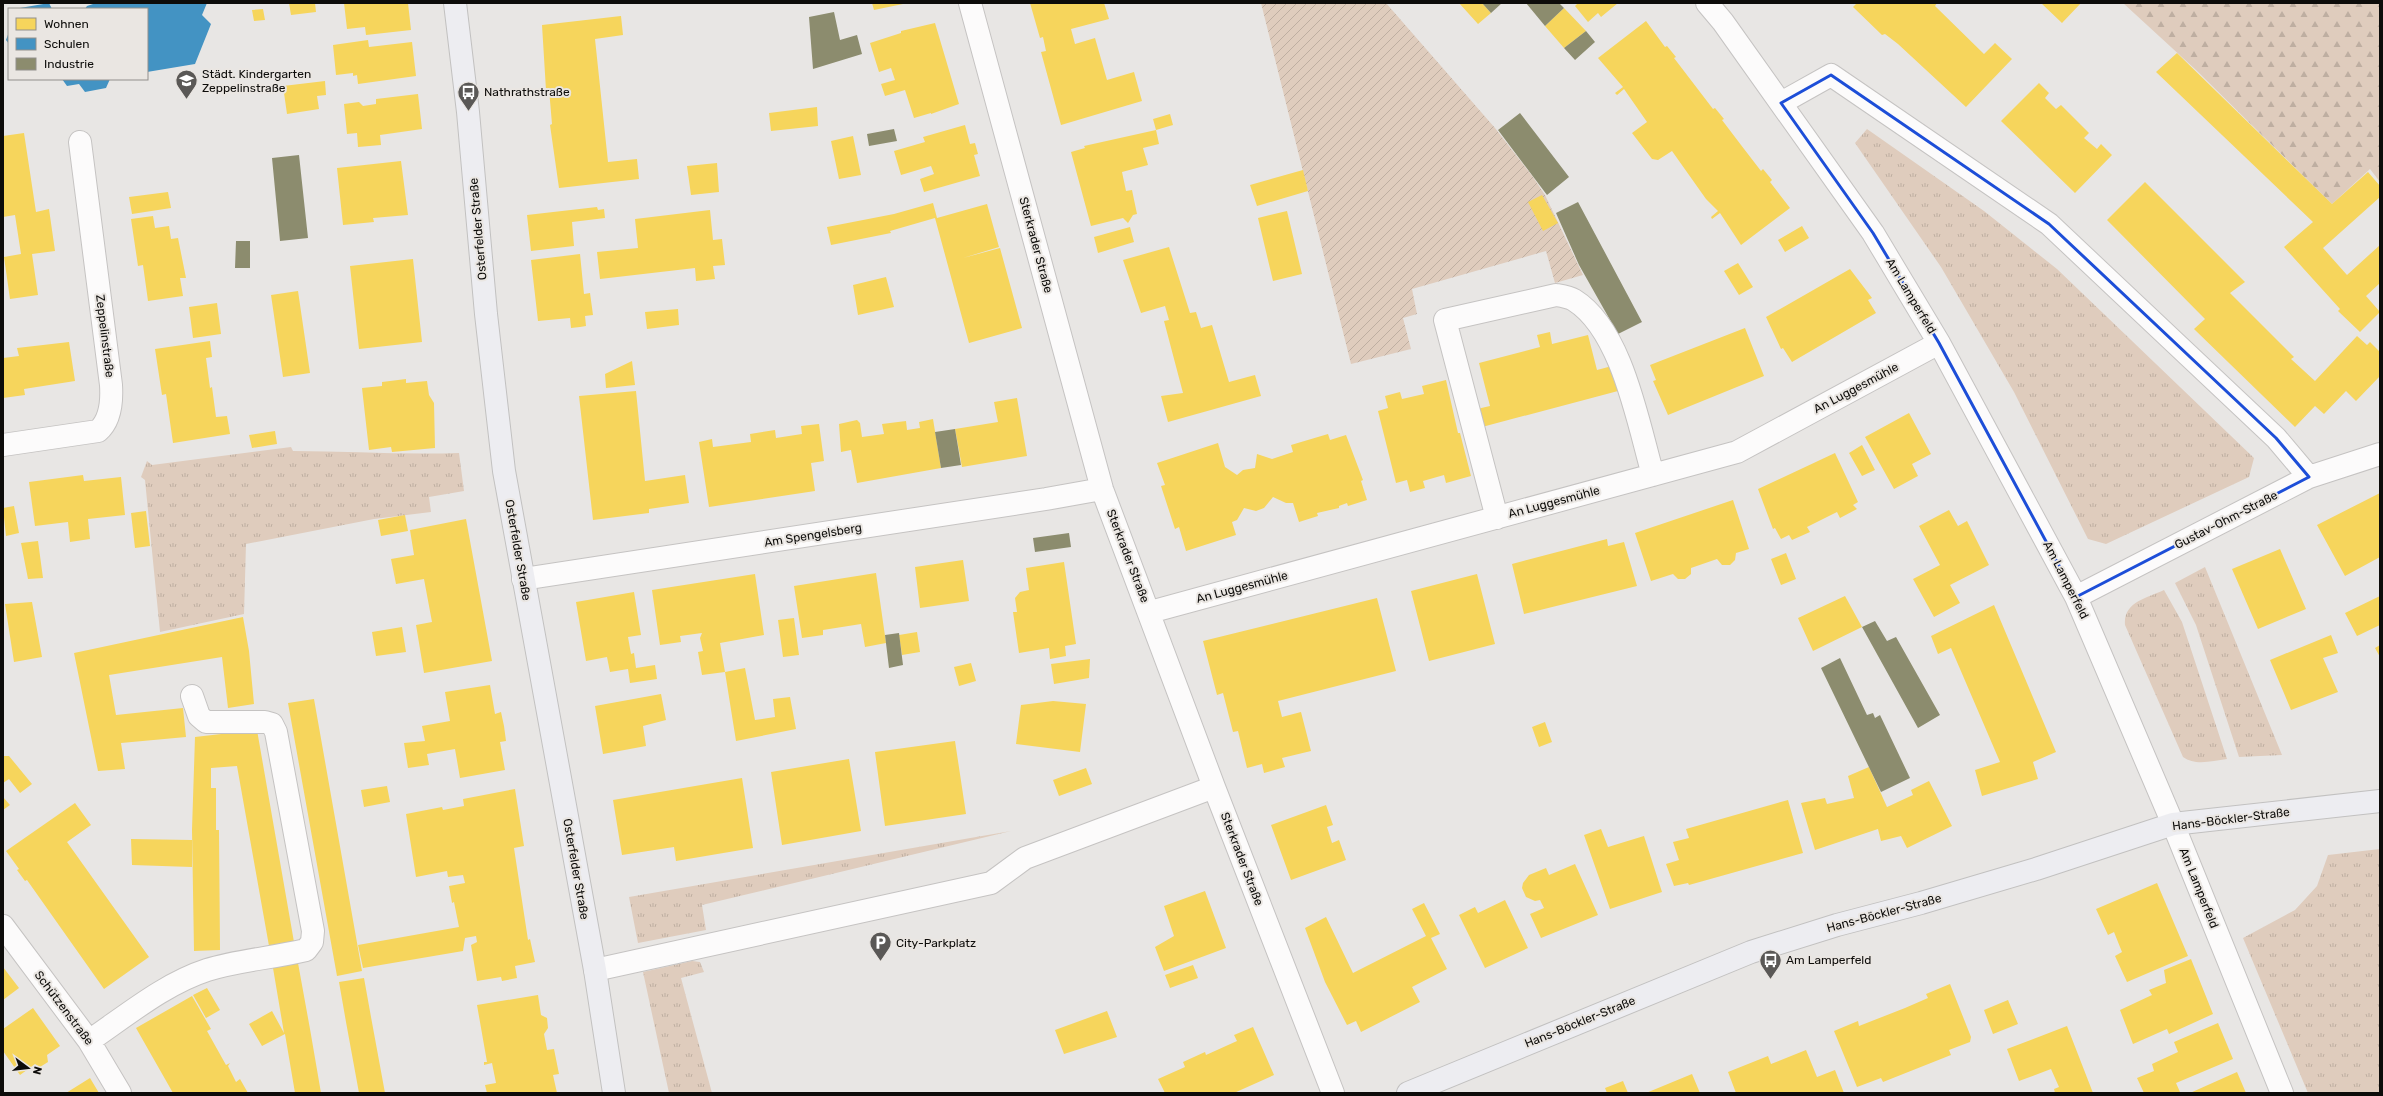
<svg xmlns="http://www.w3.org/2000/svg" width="2383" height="1096" font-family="Rubik,sans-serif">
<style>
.grass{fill:url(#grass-tufts)}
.forest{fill:url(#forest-firs)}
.garden{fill:url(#garden-furrows)}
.homes{fill:#f6d55c}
.schools{fill:#4393c3}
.industry{fill:#8c8c6e}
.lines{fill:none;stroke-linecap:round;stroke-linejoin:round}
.minor-casing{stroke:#c5c3c2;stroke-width:24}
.major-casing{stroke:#c2c1c0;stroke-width:24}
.minor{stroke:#fcfbfb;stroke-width:22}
.major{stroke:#ededf1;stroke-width:22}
.marked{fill:none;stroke:#1d4ed8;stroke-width:3;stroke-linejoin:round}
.labels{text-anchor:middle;stroke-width:4;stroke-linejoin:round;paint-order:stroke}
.poi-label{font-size:12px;fill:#0d0c0a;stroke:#eae6e2;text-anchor:start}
.street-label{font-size:12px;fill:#0d0c0a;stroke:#eae6e2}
</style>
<defs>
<pattern id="grass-tufts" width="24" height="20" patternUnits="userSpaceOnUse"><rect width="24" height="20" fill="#dfccbd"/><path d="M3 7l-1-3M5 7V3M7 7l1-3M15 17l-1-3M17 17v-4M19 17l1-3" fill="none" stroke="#beaea1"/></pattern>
<pattern id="forest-firs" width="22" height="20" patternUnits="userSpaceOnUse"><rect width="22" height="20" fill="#dfccbd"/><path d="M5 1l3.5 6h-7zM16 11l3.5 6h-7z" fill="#beaea1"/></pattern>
<pattern id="garden-furrows" width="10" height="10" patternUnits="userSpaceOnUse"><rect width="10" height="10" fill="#dfccbd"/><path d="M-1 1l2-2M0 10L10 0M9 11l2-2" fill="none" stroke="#beaea1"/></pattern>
</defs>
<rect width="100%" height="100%" fill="#e8e6e4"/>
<path class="grass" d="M1867,129L1984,211L2057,269L2254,458L2249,477L2106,544L2088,539L2014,392L1941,267L1855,143Z
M291,447L293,451C348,451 403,455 459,453L464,491L429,497L431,512L374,519L246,544L244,614L160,632L145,480L141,477L147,461L152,465Z
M2205,567L2282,755L2239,757L2196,625L2175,583Z
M2164,590L2182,622L2227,759C2212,761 2195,766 2183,757L2125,625C2123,602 2147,598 2164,590Z
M1011,831L702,905L706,930L638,943L629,897Z
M2380,849V1093H2308L2243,938L2295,910L2317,886L2328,855Z
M692,961L700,962L704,972L681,978L712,1093H669L643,972Z"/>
<path class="forest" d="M2123,3H2380V182L2370,169L2332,204L2196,70Z"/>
<path class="garden" d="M1261,3H1386L1495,128L1533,177L1545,195L1583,275L1555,283L1546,251L1412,289L1417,314L1403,318L1411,349L1351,364Z"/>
<path class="homes" d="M289,3H315L316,12L291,15Z
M344,3H408L411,30L366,35L365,27L347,29Z
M872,3H903V4L874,10Z
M1030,3H1104L1109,19L1071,29L1075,44L1095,38L1107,80L1134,72L1142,101L1061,125L1041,52L1046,51L1043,37L1040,38Z
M1459,3H1482L1491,13L1478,24Z
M1578,3H1618L1601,17L1598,13L1588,22L1575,6Z
M1857,3H1937L1935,6L1984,54L1995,43L2012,59L1966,107L1898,44L1885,34L1882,35L1853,7Z
M2041,3H2081L2062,23Z
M1564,8L1586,31L1564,48L1545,26Z
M263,9L265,20L254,21L252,10Z
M621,16L623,35L595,39L608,162L637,159L639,179L559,188L550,125L552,124L549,89L546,90L542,25Z
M1646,21L1665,47L1667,46L1676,57L1674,58L1713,109L1715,108L1724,119L1722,120L1741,145L1761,171L1763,169L1772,180L1770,182L1790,208L1741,245L1720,213L1712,219L1711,217L1718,211L1706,199L1672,151L1658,160L1652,159L1632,133L1647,122L1624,89L1617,95L1615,93L1623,87L1598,58Z
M935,23L959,104L931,114V113L914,118L905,90L885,96L881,84L895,80L891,68L879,72L870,43L901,33V31Z
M368,40L369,47L412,42L416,76L358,84L357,75L353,76V73L336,75L333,45Z
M2177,53L2332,204L2368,172L2380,186V197L2323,248L2347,275L2380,245V283L2366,296L2380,312L2360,332L2338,311L2340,309L2284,247L2313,222L2156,72Z
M325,81L326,95L317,96L319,109L287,114L283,86Z
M2039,83L2049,93L2045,98L2056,109L2061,105L2089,133L2084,138L2097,149L2101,144L2112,155L2075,193L2001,121Z
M418,94L422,129L380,135L381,145L358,147L357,133L347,134L344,104L359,102L363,106L376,104V99Z
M817,107L818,126L771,131L769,113Z
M1170,114L1173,125L1156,130L1153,119Z
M965,125L970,144L975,143L978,154L974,155L980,176L924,192L920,179L934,174L931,166L901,175L894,151L925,142L923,137Z
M1156,130L1159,144L1143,148L1148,165L1122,172L1126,191L1132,190L1137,214L1133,215L1128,223L1123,218L1091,226L1071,152L1085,148L1084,146Z
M24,133L36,212L49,209L55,251L32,254L38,295L10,299L4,257L21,254L15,215L3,217V136Z
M853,136L861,175L839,179L831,141Z
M401,161L408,215L373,218L374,222L343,225L337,168Z
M717,163L719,192L691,195L687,166Z
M1303,170L1308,191L1257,206L1250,185Z
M2145,182L2245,282L2230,293L2294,357L2291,359L2315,381L2357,336L2367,345L2370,342L2380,352V376L2356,401L2346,391L2324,414L2315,406L2295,427L2194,329L2205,319L2107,220Z
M168,192L171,208L132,214L129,197Z
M1542,195L1558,223L1543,231L1528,202Z
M933,203L937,218L987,204L999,247L963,258L1000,248L1022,328L969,343L935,218L890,231L891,233L831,245L827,227L894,214Z
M597,207L598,210L604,209L605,218L572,222L574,246L531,251L527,215Z
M710,210L713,240L722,239L725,265L713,266L715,279L696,281L695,268L600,279L597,252L638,248L635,219Z
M1287,211L1302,274L1273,281L1258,218Z
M153,216L155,228L169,226L171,239L178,238L186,278H180L183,296L148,301L143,265L138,266L131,219Z
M1802,226L1809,238L1785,252L1778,240Z
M1130,227L1134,242L1098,253L1094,237Z
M1169,247L1190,313L1196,312L1201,328L1212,325L1229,382L1255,375L1261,396L1168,422L1161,396L1183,393L1164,321L1169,320L1165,306L1141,313L1123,260Z
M580,254L584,294L590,293L593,315L585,316L586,326L580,327L571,328L570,318L538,321L531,260Z
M413,259L422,342L359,349L350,266Z
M1738,263L1753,287L1739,295L1724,271Z
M1850,269L1872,298L1868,300L1876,313L1792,362L1783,348L1781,349L1766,317Z
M886,277L894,307L858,315L853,285Z
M298,291L310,373L283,377L271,295Z
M217,303L221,334L193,338L189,307Z
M678,309L679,325L647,329L645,312Z
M1745,328L1764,376L1668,415L1653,381L1656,380L1650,365Z
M1550,332L1552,344L1588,335L1597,370L1612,366L1618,391L1482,427L1477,409L1490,406L1479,363L1540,347L1537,335Z
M210,341L212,357L206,358L210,388L212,387L216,417L227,416L230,434L173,443L166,394L162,395L155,349Z
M69,342L75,381L24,389L25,395L3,398V358L19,356L17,348Z
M632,361L635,385L606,388L605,374Z
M406,379V383L427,381L429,395L434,403L435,448L392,452L391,447L369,450L362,388L382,386V382Z
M1446,380L1458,433H1460L1471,476L1446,483L1444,475L1423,481L1425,488L1410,492L1407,480L1396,483L1378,411L1388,408L1385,396L1400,392L1402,399L1424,394L1422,386Z
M636,391L645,481L685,475L689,503L649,509V513L593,520L579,396Z
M1017,398L1027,456L962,467L955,429L998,422L994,402Z
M1909,413L1931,454L1912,464L1918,476L1894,489L1865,437Z
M933,419L941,468L857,483L851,450L841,452L839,424L857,420L860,423L862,437L884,434L882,424L906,421L907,430L920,428L919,422Z
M819,424L824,461L811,463L815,491L709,507L699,442L712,439L713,447L751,442L750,434L775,430L776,438L802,434L801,426Z
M275,431L277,444L252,448L249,435Z
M1328,434L1330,440L1346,435L1363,480L1361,481L1367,500L1348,506L1347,503L1339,506V508L1317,513L1318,516L1299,522L1293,503H1286L1273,497L1264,508L1256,511L1244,508L1237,520L1232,522L1236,535L1186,551L1179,527L1175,529L1161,486L1165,485L1157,463L1218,443L1225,467L1237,475L1243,470L1255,468L1257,454L1272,459L1293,452L1291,445Z
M1862,445L1875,470L1862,476L1849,453Z
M1835,453L1858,502L1853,505L1857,509L1840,518L1837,512L1807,527L1810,532L1792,540L1789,535L1781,539L1775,528L1773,529L1758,489Z
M83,475L84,481L121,477L125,515L88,519L90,539L70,542L68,522L35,526L29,482Z
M2380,493V557L2345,576L2317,525Z
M1733,500L1749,549L1736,553L1735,560L1730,565H1722L1717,559L1691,568V574L1685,579H1678L1673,574L1651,581L1635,533Z
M14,506L19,533L6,536L3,508Z
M1949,510L1958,526L1967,521L1989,565L1950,585L1960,603L1934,617L1913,579L1940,565L1919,526Z
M146,511L150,546L135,548L131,513Z
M405,515L408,531L381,536L378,520Z
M466,519L492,661L424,673L416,625L432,622L424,579L396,584L391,559L414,555L410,530Z
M1607,539L1608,546L1624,542L1637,586L1524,614L1512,564Z
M38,541L43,578L28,579L21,543Z
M2280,549L2306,609L2258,629L2232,569Z
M1786,553L1796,579L1781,585L1771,559Z
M963,560L969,601L920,608L915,567Z
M1064,562L1076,644L1065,646L1066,656L1050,659L1049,648L1019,653L1013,612H1017L1015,598L1020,592L1029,590L1026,568Z
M876,573L886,643L865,647L861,624L823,630V635L802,638L794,586Z
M755,574L764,635L720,643L725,672L702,675L698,652L703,651L700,638L702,633L680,636L681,642L660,645L652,590Z
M1477,574L1495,644L1429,661L1411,591Z
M634,592L641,635L628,637L631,654L634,653L636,668L655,665L657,679L630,683L628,669L610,672L607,657L586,661L576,602Z
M1845,596L1862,627L1813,651L1798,618Z
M2380,596V625L2357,636L2345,613Z
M1377,598L1396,671L1278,701L1282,717L1301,712L1311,751L1282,758L1285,767L1264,773L1262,764L1247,768L1238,731L1233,732L1223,693L1217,695L1203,641Z
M32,602L42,657L14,662L5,604Z
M1994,605L2056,752L2033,762L2038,779L1982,796L1975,770L2000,762L1951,648L1938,654L1931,636Z
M243,617L249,651L254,704L228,708L222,657L109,675L116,715L183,708L186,737L121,743L125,769L98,771L74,653Z
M794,618L799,655L783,657L778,620Z
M402,627L406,652L376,656L372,632Z
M917,632L920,652L902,655L899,635Z
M2331,635L2338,653L2323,658L2338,692L2291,710L2270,660Z
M2380,645V657L2375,648Z
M1090,659L1089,678L1054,684L1051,664Z
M971,663L976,681L959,686L954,667Z
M745,668L755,720L775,717L773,699L790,697L796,729L736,741L725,672Z
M490,685L495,714L501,712L504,726L506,741L500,742L505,770L460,778L455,749L427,754L429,765L408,768L404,743L425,741L422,726L450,721L445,692Z
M661,694L666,720L643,726L646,746L603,754L595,706Z
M314,699L362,971L337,976L288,703Z
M1053,701L1086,704L1080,752L1016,744L1021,705Z
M1545,722L1552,742L1539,747L1532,727Z
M257,730L294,942L269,946L237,766L211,768V788H216V830H219L220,950L194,951L192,830L195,737Z
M955,741L966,814L885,826L875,752Z
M3,756H9L32,784L20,793L9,779L3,783Z
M849,759L861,831L782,845L771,772Z
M1869,767L1887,807L1913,795L1911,790L1929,781L1952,826L1907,848L1901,836L1881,841L1878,829L1815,850L1801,803L1825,798L1827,804L1854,798L1848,776Z
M1086,768L1092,784L1059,796L1053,780Z
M742,778L753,848L676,861L674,847L622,855L613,800Z
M387,786L390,802L364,807L361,790Z
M515,789L524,846L514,848L528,940L530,939L535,962L515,966L517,978L502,981L501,977L477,981L471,945L477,942L476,936L465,938L463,951L363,968L358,945L459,927L454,902L452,903L449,886L465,883L463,875L448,877L447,871L416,877L406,814L442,807L443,810L464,806L463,799Z
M3,797L10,805L3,810Z
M1788,800L1803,853L1689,885L1688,883L1674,886L1666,864L1679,860L1673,842L1689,838L1686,829Z
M75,803L91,825L67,842L149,957L104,989L27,880L25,881L17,870L19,869L6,851Z
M1326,805L1333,825L1327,827L1332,843L1339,840L1346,860L1291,880L1271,825Z
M1601,829L1608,847L1644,836L1662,892L1610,909L1584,835Z
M131,839L192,840V867L132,865Z
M1575,864L1598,915L1541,938L1530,914L1544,908L1540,900L1535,901L1526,897L1522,888L1523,883L1529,875L1546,868L1549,875Z
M2157,883L2188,956L2127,982L2115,956L2122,952L2114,932L2108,935L2096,909Z
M1205,891L1226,948L1164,971L1155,947L1174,936L1164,906Z
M1505,900L1528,948L1485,968L1459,915L1475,907L1478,913Z
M1424,903L1440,934L1431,938L1447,969L1412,987L1420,1002L1361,1032L1356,1021L1347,1025L1325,982L1305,928L1326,917L1353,973L1426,936L1412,909Z
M2191,959L2213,1014L2169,1034L2167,1029L2133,1044L2120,1010L2152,995L2149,990L2166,983L2164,970Z
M298,963L310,1029L321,1093H295L285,1034L262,1046L249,1024L272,1011L284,1033L273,968Z
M1193,965L1198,978L1170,988L1165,975Z
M3,967L19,988L3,1000Z
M364,978L371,1017L385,1093H359L346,1022L339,982Z
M1950,984L1971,1037L1970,1042L1949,1050L1951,1055L1883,1082L1881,1078L1857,1087L1834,1031L1858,1021L1859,1026L1905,1008L1928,998L1926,994Z
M207,988L220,1010L206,1018L193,995Z
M538,995L541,1015L547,1018L548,1028L544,1034L547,1050L554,1049L559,1074L553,1075L557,1093H487L485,1085L496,1083L492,1063L484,1065V1062H487L477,1005Z
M192,996L211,1029L207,1031L226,1065L230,1063L228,1066L236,1082L240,1079L248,1093H173L136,1028Z
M2008,1000L2018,1024L1993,1034L1984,1010Z
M33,1008L60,1046L47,1055L48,1062L40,1067L35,1064L20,1075L3,1051V1029Z
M1107,1011L1117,1037L1064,1054L1055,1030Z
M2218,1023L2233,1059L2176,1083L2180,1092L2177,1093H2144L2137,1078L2154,1071L2152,1064L2178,1052L2174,1042Z
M2067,1026L2093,1093H2055L2054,1089L2059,1087L2051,1069L2019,1081L2007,1049Z
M1253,1027L1274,1075L1234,1093H1165L1158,1079L1185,1067L1183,1062L1205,1052L1206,1055L1237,1041L1234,1035Z
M1806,1050L1817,1077L1835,1070L1844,1093H1736L1728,1072L1768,1056L1771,1064Z
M2237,1072L2246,1093H2190Z
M1692,1074L1700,1093H1646Z
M90,1078L99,1093H66Z
M1623,1081L1628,1093H1607L1605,1088Z"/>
<path class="schools" d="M49,3L52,9H20V8Z
M96,3H207L202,15L211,24L195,64L147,72V9H85L87,6Z
M9,32V44L6,40Z
M62,79H110L106,88L85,92L79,84L67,86Z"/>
<path class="industry" d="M1482,3H1502L1491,13Z
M1526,3H1559L1564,8L1545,26Z
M834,12L840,40L857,35L862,54L813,69L809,17Z
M1586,31L1595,42L1575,60L1564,48Z
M1520,113L1569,177L1547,195L1498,130Z
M894,129L897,141L869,146L867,134Z
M299,155L308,238L280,241L272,158Z
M1578,202L1642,322L1618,334L1579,265L1556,213Z
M236,241H250V268H235Z
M955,429L961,465L941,468L935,432Z
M1069,533L1071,547L1035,552L1033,538Z
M1875,621L1887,641L1896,637L1940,715L1918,728L1862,627Z
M899,633L903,665L889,668L885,635Z
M1840,658L1867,715L1873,713L1875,718L1880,715L1910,778L1881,792L1821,668Z"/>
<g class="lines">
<defs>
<path id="minor" d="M970,3L1102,489L1214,787L1333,1093
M1707,3L1723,22L1873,233L1939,343L2076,597L2173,824L2282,1093
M1781,103L1831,75L2049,224L2276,438L2309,477
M3,445L98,431C111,420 112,401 111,385L80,142
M1497,518L1445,320L1556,295C1562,296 1569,297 1574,300C1622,330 1638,423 1653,475
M523,579L1046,499L1102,489
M2076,597L2309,477L2380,454
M1150,612L1737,452L1939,343
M3,926L89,1041L120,1093
M595,970L991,883L1025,858L1214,787
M89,1041C126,1016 164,984 207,970C239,960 273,958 306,950L312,942L313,931L276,732L272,724L265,722H206L199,716L192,696"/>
<path id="major" d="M455,3L468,112L486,314L504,471L595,970L614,1093
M1408,1093L1751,952L1837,925L1921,903L2036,869L2173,824L2380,801"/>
</defs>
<use href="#minor" class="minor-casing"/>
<use href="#major" class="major-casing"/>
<use href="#minor" class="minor"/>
<use href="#major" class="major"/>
</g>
<path class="marked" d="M1831,75L2049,224L2276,438L2309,477L2076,597L1939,343L1873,233L1781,103Z"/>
<defs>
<symbol id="school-pin" viewBox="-11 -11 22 30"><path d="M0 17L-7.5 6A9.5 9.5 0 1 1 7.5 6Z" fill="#5a5856" stroke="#eae6e2"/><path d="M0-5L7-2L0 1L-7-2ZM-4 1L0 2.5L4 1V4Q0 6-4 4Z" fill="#fff"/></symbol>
<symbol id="bus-pin" viewBox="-11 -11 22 30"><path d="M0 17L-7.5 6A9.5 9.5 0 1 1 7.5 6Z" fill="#5a5856" stroke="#eae6e2"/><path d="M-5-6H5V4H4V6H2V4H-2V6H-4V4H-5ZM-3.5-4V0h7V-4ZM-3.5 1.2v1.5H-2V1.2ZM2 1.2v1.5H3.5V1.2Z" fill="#fff"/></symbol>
<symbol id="parking-pin" viewBox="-11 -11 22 30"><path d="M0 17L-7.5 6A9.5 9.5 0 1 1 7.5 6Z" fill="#5a5856" stroke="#eae6e2"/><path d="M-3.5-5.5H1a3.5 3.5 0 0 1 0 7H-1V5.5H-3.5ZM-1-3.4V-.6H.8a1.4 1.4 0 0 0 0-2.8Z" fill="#fff"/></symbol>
</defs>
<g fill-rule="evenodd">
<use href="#school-pin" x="174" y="68" width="25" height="34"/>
<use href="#bus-pin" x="456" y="80" width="25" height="34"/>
<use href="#parking-pin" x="868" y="930" width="25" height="34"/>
<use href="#bus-pin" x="1758" y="948" width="25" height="34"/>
</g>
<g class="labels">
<g class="poi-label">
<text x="202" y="78">Städt. Kindergarten<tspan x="202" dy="14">Zeppelinstraße</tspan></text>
<text x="484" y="96">Nathrathstraße</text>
<text x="896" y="947">City-Parkplatz</text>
<text x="1786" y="964">Am Lamperfeld</text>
</g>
<g class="street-label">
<text transform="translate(478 229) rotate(-95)" y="4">Osterfelder Straße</text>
<text transform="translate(1036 245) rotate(75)" y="4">Sterkrader Straße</text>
<text transform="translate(1911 296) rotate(59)" y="4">Am Lamperfeld</text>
<text transform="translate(105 336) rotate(83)" y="4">Zeppelinstraße</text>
<text transform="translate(1856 388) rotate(-28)" y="4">An Luggesmühle</text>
<text transform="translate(1554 502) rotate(-15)" y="4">An Luggesmühle</text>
<text transform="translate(2226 520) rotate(-27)" y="4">Gustav-Ohm-Straße</text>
<text transform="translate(813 535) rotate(-9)" y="4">Am Spengelsberg</text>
<text transform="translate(518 550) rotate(80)" y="4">Osterfelder Straße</text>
<text transform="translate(1128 556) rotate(69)" y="4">Sterkrader Straße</text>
<text transform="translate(2066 580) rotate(63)" y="4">Am Lamperfeld</text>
<text transform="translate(1242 587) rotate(-15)" y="4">An Luggesmühle</text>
<text transform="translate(2231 819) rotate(-7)" y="4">Hans-Böckler-Straße</text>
<text transform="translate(1242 859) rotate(69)" y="4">Sterkrader Straße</text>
<text transform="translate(576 869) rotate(80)" y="4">Osterfelder Straße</text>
<text transform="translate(2199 888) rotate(68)" y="4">Am Lamperfeld</text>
<text transform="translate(1884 913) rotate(-15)" y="4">Hans-Böckler-Straße</text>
<text transform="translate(64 1008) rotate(53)" y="4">Schützenstraße</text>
<text transform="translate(1580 1022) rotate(-22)" y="4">Hans-Böckler-Straße</text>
</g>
</g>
<rect width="2383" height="1096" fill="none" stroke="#0d0c0a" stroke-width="8"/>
<rect x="8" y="8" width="140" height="72" fill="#eae6e2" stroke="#928f8c"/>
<rect x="16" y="18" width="20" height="12" fill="#f6d55c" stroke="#928f8c"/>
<text x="44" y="28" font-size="12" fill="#0d0c0a">Wohnen</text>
<rect x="16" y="38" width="20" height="12" fill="#4393c3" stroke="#928f8c"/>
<text x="44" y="48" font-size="12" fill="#0d0c0a">Schulen</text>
<rect x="16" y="58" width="20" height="12" fill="#8c8c6e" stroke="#928f8c"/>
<text x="44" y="68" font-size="12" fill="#0d0c0a">Industrie</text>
<g transform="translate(28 1068) rotate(105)" stroke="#eae6e2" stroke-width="3" paint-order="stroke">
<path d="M0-3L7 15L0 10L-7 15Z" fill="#0d0c0a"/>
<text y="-6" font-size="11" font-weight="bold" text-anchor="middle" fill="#0d0c0a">N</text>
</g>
</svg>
